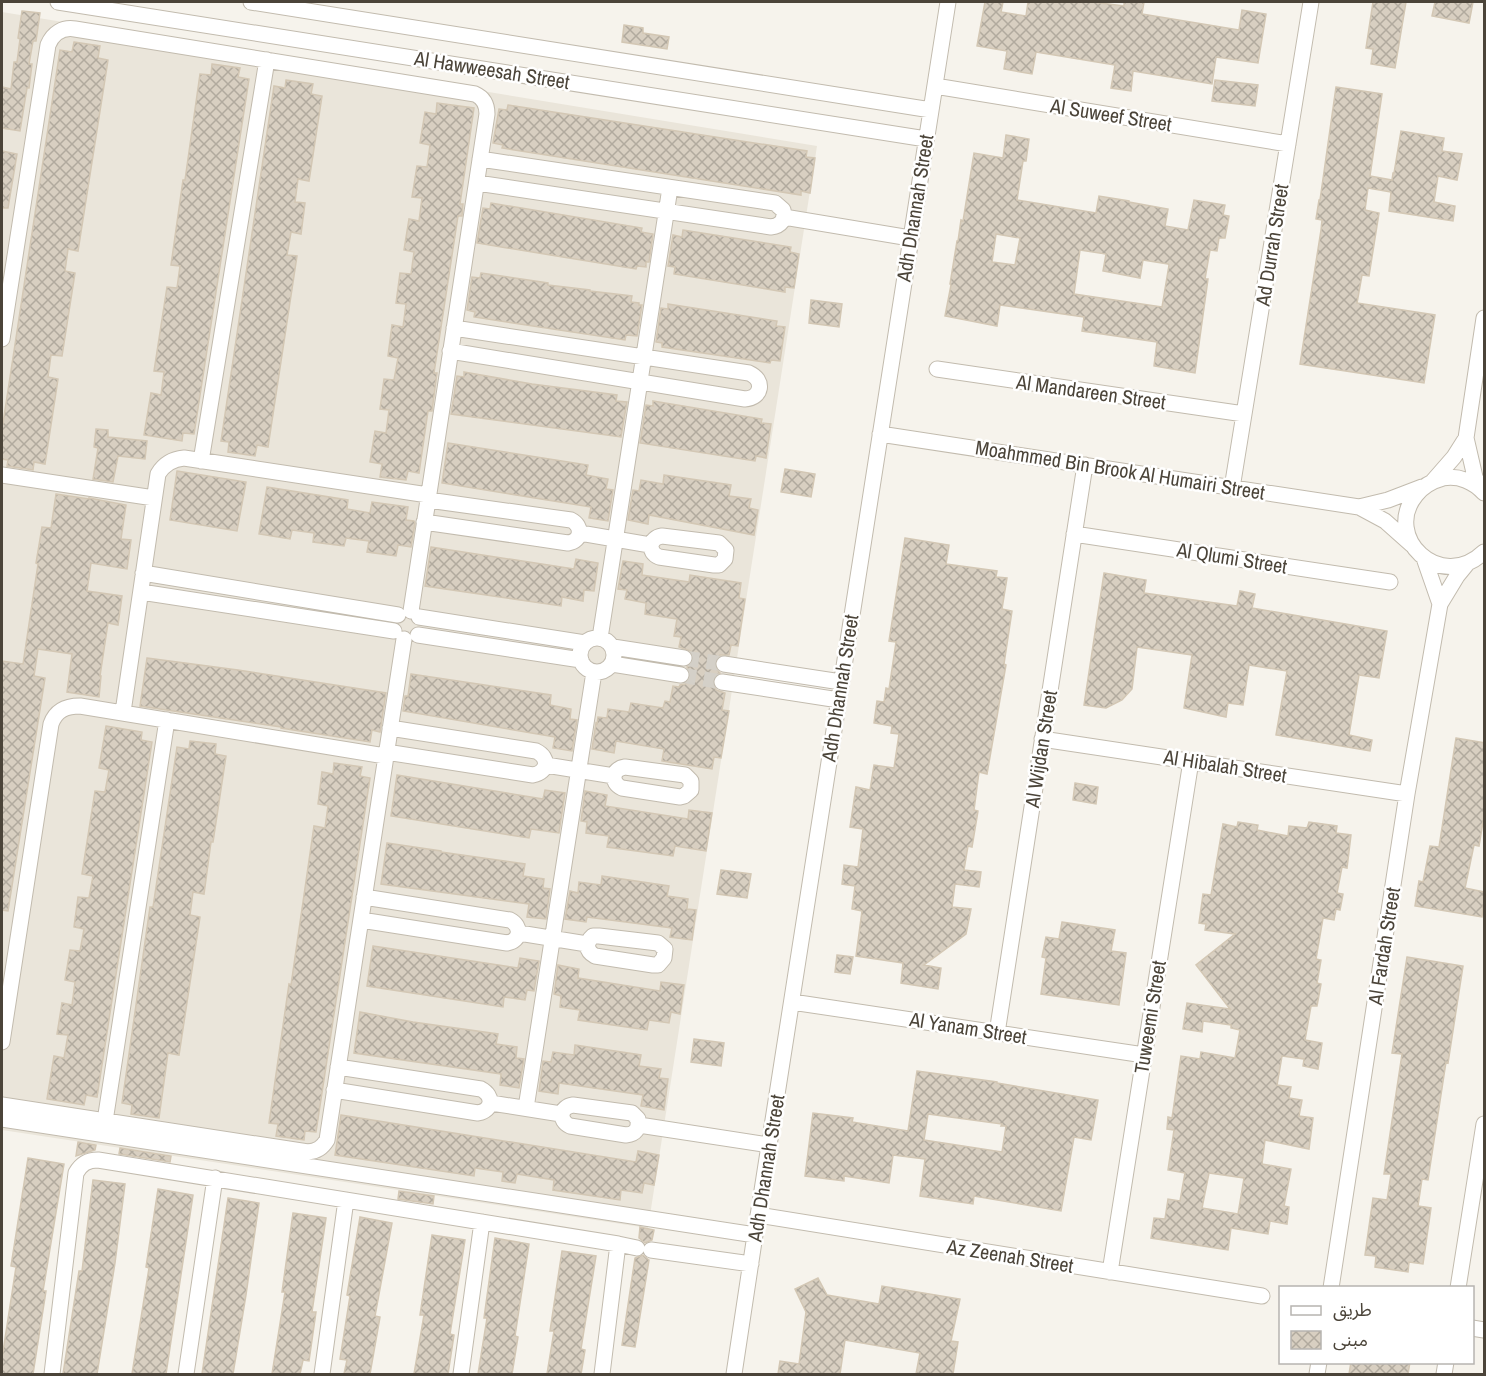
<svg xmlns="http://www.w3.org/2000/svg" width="1486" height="1376" font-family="'Archivo Narrow','Noto Sans Arabic',sans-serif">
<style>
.residential{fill:#eae5da}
.building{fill:url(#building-cross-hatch);stroke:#d3c7b4;stroke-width:1.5;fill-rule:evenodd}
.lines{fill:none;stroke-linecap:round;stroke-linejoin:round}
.street-tunnel{stroke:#d4d0c8;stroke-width:15;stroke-dasharray:15 8;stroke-linecap:butt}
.street-casing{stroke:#c2bbae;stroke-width:17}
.street{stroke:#fff;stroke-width:15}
.labels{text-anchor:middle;stroke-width:5;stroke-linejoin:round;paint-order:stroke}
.street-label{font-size:20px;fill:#4b4439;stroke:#fff}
</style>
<defs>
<pattern id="building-cross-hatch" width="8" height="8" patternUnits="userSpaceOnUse" patternTransform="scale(1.5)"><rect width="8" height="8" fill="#d8cfc1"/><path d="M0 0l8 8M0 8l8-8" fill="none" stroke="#b1aa9e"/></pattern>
</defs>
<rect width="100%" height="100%" fill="#f6f3ec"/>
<path class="residential" d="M2,12L817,146L648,1228L2,1130Z"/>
<path class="building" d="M985,2H1003L1001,12L1026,16L1028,2H1093L1124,6V2H1144L1142,14L1239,30L1242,10L1266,14L1258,63L1216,57L1212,84L1133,71L1131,91L1111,88L1115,65L1036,52L1032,74L1004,69L1007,51L977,46Z
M1373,2H1406L1395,68L1371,64L1373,49L1366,48Z
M1435,2H1473L1469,23L1432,16Z
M22,11L40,13L36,41H33L29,64H32L29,88H27L20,131L2,128V87L11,89L14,62H17L20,39L18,38Z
M624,25L643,28V33L669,37L667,49L622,42Z
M74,42L100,46L98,58L108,60L78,251L68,249L65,271L75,273L62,356L51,355L48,377L58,379L45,464L34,462L33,470L7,466L8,460L2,459V422L3,423L60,50L72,52Z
M212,64L240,68L238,77L249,79L194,434L183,433L182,441L144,435L151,393L161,395L164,372L154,371L167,287L177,288L180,266L171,265L183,180H185L200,74L211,75Z
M286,80L313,84L311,94L322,96L309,181L298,179L295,202L305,203L301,234L291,232L287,255L297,256L268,447L257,445L255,456L228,452L229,442L221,441L274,86L285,88Z
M1215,80L1258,85L1255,106L1212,101Z
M1336,87L1382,94L1370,176L1392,180L1393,173H1394L1401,131L1444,138L1442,151L1462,154L1457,180L1438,176L1434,202L1455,206L1453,221L1389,211L1391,192L1368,188L1365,210L1379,213L1369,276L1362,275L1357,303L1435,315L1424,383L1300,364L1321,230L1322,220L1316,219L1319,200H1320Z
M437,103L474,108L460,204H463L462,216H458L434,373H437L432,411H428L419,473L408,471L406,480L380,477L382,464L370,462L375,431L386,433L389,410L380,409L384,379L394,380L398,358L388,356L392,325L403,327L406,304L396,303L400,273L411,274L414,252L404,250L409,219L419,221L422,198L412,197L417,166L427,167L430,145L420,143L425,112L436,114Z
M508,105L807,151L806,157L815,158L810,193L801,191V195L502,148L503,145L493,143L499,109L507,110Z
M1006,135L1029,139L1026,161H1023L1017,200L1096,213L1099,196L1129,201V202L1168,209L1165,226L1188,230L1194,200L1225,205L1223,215L1229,216L1225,238H1219L1217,251L1210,250L1205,279H1208L1195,373L1154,366L1157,342L1082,331L1084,317L1000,305L997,326L945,316L951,285L950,284L957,241H958L961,220L963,221L974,153L1003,158ZM996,234L1020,238L1015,265L992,262ZM1080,250L1106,254L1103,271L1140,278L1143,260L1168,264L1169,265L1162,307L1074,294Z
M2,151L17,154L8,208H2Z
M491,203L642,228L641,232L653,234L649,262H646V267L637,266L636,269L477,243L483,208L490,209Z
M683,230L791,247L790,252L799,254L794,288L785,287V292L674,274L675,267L668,266L673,235L682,237Z
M481,273L548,283V285L590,290V291L632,296L631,302L639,303V305H642L637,336L626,335L625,340L474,317L475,312L467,310L472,277L480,278Z
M811,300L842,304L839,327L809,323Z
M668,304L777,321L776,326L785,327L780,361L771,360L770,363L662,347V343L656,342L661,308L668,309Z
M464,372L532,384L617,395L616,401L627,402L621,437L451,414L457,376L464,377Z
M653,401L762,419L761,423L771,424L766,458L756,456L755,461L640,443L646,405L653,406Z
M96,429L108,430V437L147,441L145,459L118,456L113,482L93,479L98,448L94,447Z
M448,443L588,465L586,475L608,479L606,489L613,490L608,521L589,518L591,507L442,483Z
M785,469L815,474L811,497L781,492Z
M177,471L246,482L237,531L170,520Z
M664,475L731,485L729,496L751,499L749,508L758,510L754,535L649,515L648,524L628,520L633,490L639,491L641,480L663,484Z
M267,487L348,500L347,509L370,513L372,502L408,507L406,520L414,521L415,523L411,547L398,545L396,556L367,552L369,541L346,538L344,546L313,542L314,533L292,530L290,539L259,534Z
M56,494L89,499V498L126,505L121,539L131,540L127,569L91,563L87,591L122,596L118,625L108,623L100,676H101L99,697L67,692L72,654L38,649L34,676L45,678L8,911L2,910V661L23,664L38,564L36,563L42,527L51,528Z
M905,538L949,545L946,564L997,571L996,577L1007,578L1002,609L1012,611L1004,664L1006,665L987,774L979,772L974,810L978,811L972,847L968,846L964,870L981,872L979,887L955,884L952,907L971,909L966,934L924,965L941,968L938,989L901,983L903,963L856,956L862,911L852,909L855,886L842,884L844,865L858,867L863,829L850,827L856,787L870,790L874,765L894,768L899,734L891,733L892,726L874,723L877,701L884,702L886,688L889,689L896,642L889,641Z
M431,547L574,569L576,559L598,563L594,591L584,590L583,601L562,597L561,606L425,586Z
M623,561L643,564L642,575L689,582L690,575L741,583L739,598L745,599L738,646L731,645L729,655H720L715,662V668L720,673L714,676L713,685L716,690L725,693L722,710L729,711L721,758L714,757L712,769L662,761L664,749L616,741L614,753L592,749L596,723L597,724L598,717L607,718L608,709L629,712L631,703L663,708L665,701L670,702L673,686L679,687L680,685L685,684L689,681L690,672L687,667L691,665L693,660V655L691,651L679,647L681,637L674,636L677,619L645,614L646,603L625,599L627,590L618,589Z
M1104,573L1146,580L1144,593L1237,606L1240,591L1255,594L1252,608L1387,631L1379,678L1359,675L1349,735L1372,740L1370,751L1276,735L1287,671L1249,665L1243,705L1228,703L1226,717L1184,708L1192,655L1137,647L1132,689L1122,700L1106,708L1084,705Z
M147,658L238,670L386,693L380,732L372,730L370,742L281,728V727L140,706Z
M411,674L551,695L550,705L571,709L570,719L577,720L572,751L553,748L555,737L403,711L405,696H408Z
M106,726L142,732L141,740L152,742L97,1097L86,1095L84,1105L47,1099L54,1056L64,1058L68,1035L57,1034L62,1003L72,1005L75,982L65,980L70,950L80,951L84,929L74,927L78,897L89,898L93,876L82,874L95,791L105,792L109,770L99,768Z
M1456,738L1485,743V810L1479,846L1474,845L1465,888L1485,892L1482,917L1415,906L1419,881L1423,882L1430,846L1439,847Z
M190,741L216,744L215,754L226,756L213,842H211L204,894L193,892L190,915L200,917L179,1055L168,1053L159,1118L131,1114L132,1105L122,1103L150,907H153L177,747L189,749Z
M334,763L362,767L360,776L370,778L316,1132L305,1131L304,1140L276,1136L278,1124L269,1123L289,984L291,985L314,826L325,828L328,806L318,804L322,772L333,774Z
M397,775L543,799L545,790L565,793L559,833L531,829L529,838L391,816Z
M1075,783L1098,787L1096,804L1073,800Z
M585,791L607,795L605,806L688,819L689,810L712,813L706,851L675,846L673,856L607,847L609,836L586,833L587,822L581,821Z
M1238,822L1258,825L1257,830L1288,836L1289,826L1307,828L1309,822L1337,826L1336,833L1351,835L1347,868L1342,867L1337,893L1343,894L1340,910L1336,909L1334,920L1323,918L1316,959L1321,960L1317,983L1321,984L1317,1006H1311L1305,1040L1322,1043L1318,1069L1303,1066L1304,1059L1282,1056L1277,1085L1291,1087L1289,1098L1302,1100L1299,1116L1313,1118L1309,1149L1265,1140L1262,1164L1291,1169L1284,1206L1289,1207L1287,1224L1270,1221L1268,1234L1231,1228L1228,1250L1151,1238L1154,1218L1165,1219L1168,1199L1180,1201L1185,1173L1168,1170L1174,1130L1167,1129L1168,1117L1172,1118L1181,1056L1200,1059L1201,1052L1235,1058L1240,1030L1231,1028V1025L1203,1021L1202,1032L1183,1029L1187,1003L1230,1009L1196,965L1235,934L1205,930L1206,924L1199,923L1203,894L1211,895L1223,824L1237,827ZM1209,1173L1244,1178L1238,1214L1202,1208Z
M387,843L441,851V852L525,864L523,876L544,879L543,888L550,889L546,919L527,917L529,904L381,884Z
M721,870L751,874L747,898L717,894Z
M602,876L669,886L667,896L688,899L687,909L696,910L692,940L670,937L672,928L587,917L586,922L565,919L570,891L578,893L579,882L601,885Z
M1062,922L1115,930L1111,951L1126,953L1119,1005L1041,994L1046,958L1042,957L1046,937L1059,939Z
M373,946L518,968L520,958L539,961L534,991L527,990L525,1000L504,997L503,1007L367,986Z
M837,955L853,957L850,974L835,972Z
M1407,957L1463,966L1448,1063L1446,1062L1428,1180L1422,1179L1418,1206L1431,1208L1423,1264L1409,1262L1408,1272L1375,1267L1376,1256L1365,1255L1373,1198L1387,1200L1391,1174H1384L1402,1054L1392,1053Z
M558,965L579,969L578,978L660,991L661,982L684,985L680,1014L671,1012L669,1023L649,1020L647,1030L578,1020L580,1010L560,1007L561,996L554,994Z
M360,1012L413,1022L498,1034L496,1044L517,1047L516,1058L524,1059L519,1088L500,1085L501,1074L354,1053Z
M694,1039L724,1043L721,1066L691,1062Z
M575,1045L641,1055L639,1066L661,1069L659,1078L668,1079L664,1110L641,1106L643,1095L559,1083L558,1094L539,1091L543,1061L551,1062L553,1052L574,1055Z
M917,1071L997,1082V1083L1098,1100L1091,1140L1074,1137L1061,1211L974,1196L973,1204L920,1196L925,1159L893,1155L889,1183L844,1176V1181L805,1176L813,1113L853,1118L852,1122L908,1131ZM928,1114L1002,1124L1001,1126H1006L1002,1152L924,1140Z
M341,1115L636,1162L638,1151L659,1155L654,1185L644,1183L642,1193L621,1190L620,1200L553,1190L554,1180L517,1174L515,1183L502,1181L503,1172L475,1168L474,1176L335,1155Z
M78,1142L96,1145L95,1150L76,1156Z
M120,1148L171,1156L170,1162L119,1154Z
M28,1158L64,1164L43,1291H46L33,1374H2V1358L16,1267L11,1266Z
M93,1180L125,1184L115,1263L97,1374H63L79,1271H82Z
M158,1189L193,1195L166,1374H132L149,1268L146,1267Z
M399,1191L434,1196L433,1204L398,1199Z
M228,1198L259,1203L246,1295L233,1374H202Z
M293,1213L326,1218L312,1312H316L309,1361L303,1360L300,1374H272L285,1292H282Z
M360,1217L392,1223L375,1316L380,1317L370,1374H344L347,1360L340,1359L350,1296L347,1295Z
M640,1227L654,1230L652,1240L645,1243L639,1238Z
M432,1235L465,1240L450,1334L454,1335L448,1374H414L424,1315H420Z
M495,1238L529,1244L515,1336L518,1337L512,1374H478L487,1318H484Z
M562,1251L596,1256L581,1349L585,1350L581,1374H547L554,1331H550Z
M643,1255L649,1260L635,1347L622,1345L635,1258Z
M818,1278L827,1295L879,1304L882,1286L960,1299L951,1341L958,1342L953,1374H916L920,1353L845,1340L840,1374H778L780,1361L799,1364L806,1312L795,1289Z
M1351,1362H1410L1408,1374H1349Z"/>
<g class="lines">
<path class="street-tunnel" d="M684,658L724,664
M681,675L722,682"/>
<defs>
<path id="street" d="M58,2L926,139
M251,2L931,110
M935,86L1288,144
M477,183L771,227C781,226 786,219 783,210L775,203L480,159
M784,217L910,238
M2,339L48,45C53,33 63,27 75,29L475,94C484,98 487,105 487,114L411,611
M450,351L745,399C762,398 765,380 749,373L454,328
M937,369L1244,414
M880,434L1359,507L1385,521L1412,545
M201,461L267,60
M2,475L154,498
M1433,481L1454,457L1466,438
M1232,488L1311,2
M1481,489L1475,477L1466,438L1484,318
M1484,493C1474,482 1459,475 1443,478C1432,481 1423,486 1416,495C1382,536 1440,594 1484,552
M1359,507L1388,500L1422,487
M424,522L568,543C582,541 583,526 571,520L428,500
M580,533L650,545
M1074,534L1390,582
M662,536L719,543L726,550L725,559L719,565H714L659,557C647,552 649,538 662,536Z
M1424,558L1440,604
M143,573L398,615
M141,592L394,631
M419,617L585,643
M418,635L581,660
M600,638L670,188
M580 655a17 17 0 1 1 34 0a17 17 0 1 1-34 0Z
M613,647L684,658
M612,664L681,675
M724,664L841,682
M722,682L839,700
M123,712L158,474C164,464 172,459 184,458L428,495
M1042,739L1407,794
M386,752L533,775C548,772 550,758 536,751L390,728
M546,765L614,776
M625,767L685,775L691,781V790L684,796L680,797L622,788C610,782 612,769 625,767Z
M361,920L507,943C521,941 522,926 510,920L364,897
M519,933L587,944
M593,936H599L658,943L665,949L664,958L658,965H653L595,956C586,951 585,943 593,936Z
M792,1002L1144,1055
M997,1033L1085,465
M2,1042L51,724C56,710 66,706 80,706L385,756
M334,1090L478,1113C493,1110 494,1096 481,1089L338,1067
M491,1103L561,1114
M2,1105L308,1152C317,1151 322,1148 327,1140L404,639
M573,1105L632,1113L638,1119C639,1129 636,1134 626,1135L570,1126C558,1120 560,1107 573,1105Z
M526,1108L594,672
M2,1119L755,1235
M105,1121L167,720
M639,1125L769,1145
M758,1215L1262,1296
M618,1244L637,1248
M651,1250L751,1264
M1110,1272L1191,761
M1331,1288L1407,794L1440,604L1457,576L1466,565
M1458,1288L1484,1124
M1472,1328L1484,1330
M52,1374L76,1173C81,1164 87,1160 98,1160L618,1244L602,1374
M186,1374L215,1178
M322,1374L346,1200
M461,1374L482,1222
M734,1374L755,1235L948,2
M1317,1374L1319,1362
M1444,1374L1446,1362"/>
</defs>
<use href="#street" class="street-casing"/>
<use href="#street" class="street"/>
</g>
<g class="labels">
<g class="street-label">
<text transform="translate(492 70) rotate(9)" y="7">Al Hawweesah Street</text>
<text transform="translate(1111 115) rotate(9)" y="7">Al Suweef Street</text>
<text transform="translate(915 208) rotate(-81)" y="7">Adh Dhannah Street</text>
<text transform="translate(1272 245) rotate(-81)" y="7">Ad Durrah Street</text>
<text transform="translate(1091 392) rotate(8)" y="7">Al Mandareen Street</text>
<text transform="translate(1120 470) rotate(9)" y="7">Moahmmed Bin Brook Al Humairi Street</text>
<text transform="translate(1232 558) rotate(9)" y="7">Al Qlumi Street</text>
<text transform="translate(840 688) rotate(-81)" y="7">Adh Dhannah Street</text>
<text transform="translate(1041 749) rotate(-81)" y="7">Al Wijdan Street</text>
<text transform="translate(1225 766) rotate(9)" y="7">Al Hibalah Street</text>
<text transform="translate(1384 946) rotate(-81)" y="7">Al Fardah Street</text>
<text transform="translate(1150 1017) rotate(-81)" y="7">Tuweemi Street</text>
<text transform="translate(968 1028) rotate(9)" y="7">Al Yanam Street</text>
<text transform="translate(766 1168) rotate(-81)" y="7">Adh Dhannah Street</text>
<text transform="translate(1010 1256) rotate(9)" y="7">Az Zeenah Street</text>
</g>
</g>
<rect width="1486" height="1376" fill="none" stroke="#4b4439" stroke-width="6"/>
<rect x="1279" y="1286" width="195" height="78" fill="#ffffff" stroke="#b7b4b0" stroke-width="1.5"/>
<rect x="1291" y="1306" width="30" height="9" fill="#ffffff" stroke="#b7b4b0" stroke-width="1.5"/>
<text x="1333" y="1316" font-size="18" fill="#4b4439">طريق</text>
<rect x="1291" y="1331" width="30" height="18" fill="url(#building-cross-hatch)" stroke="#b7b4b0" stroke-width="1.5"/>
<text x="1333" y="1346" font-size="18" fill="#4b4439">مبنى</text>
</svg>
